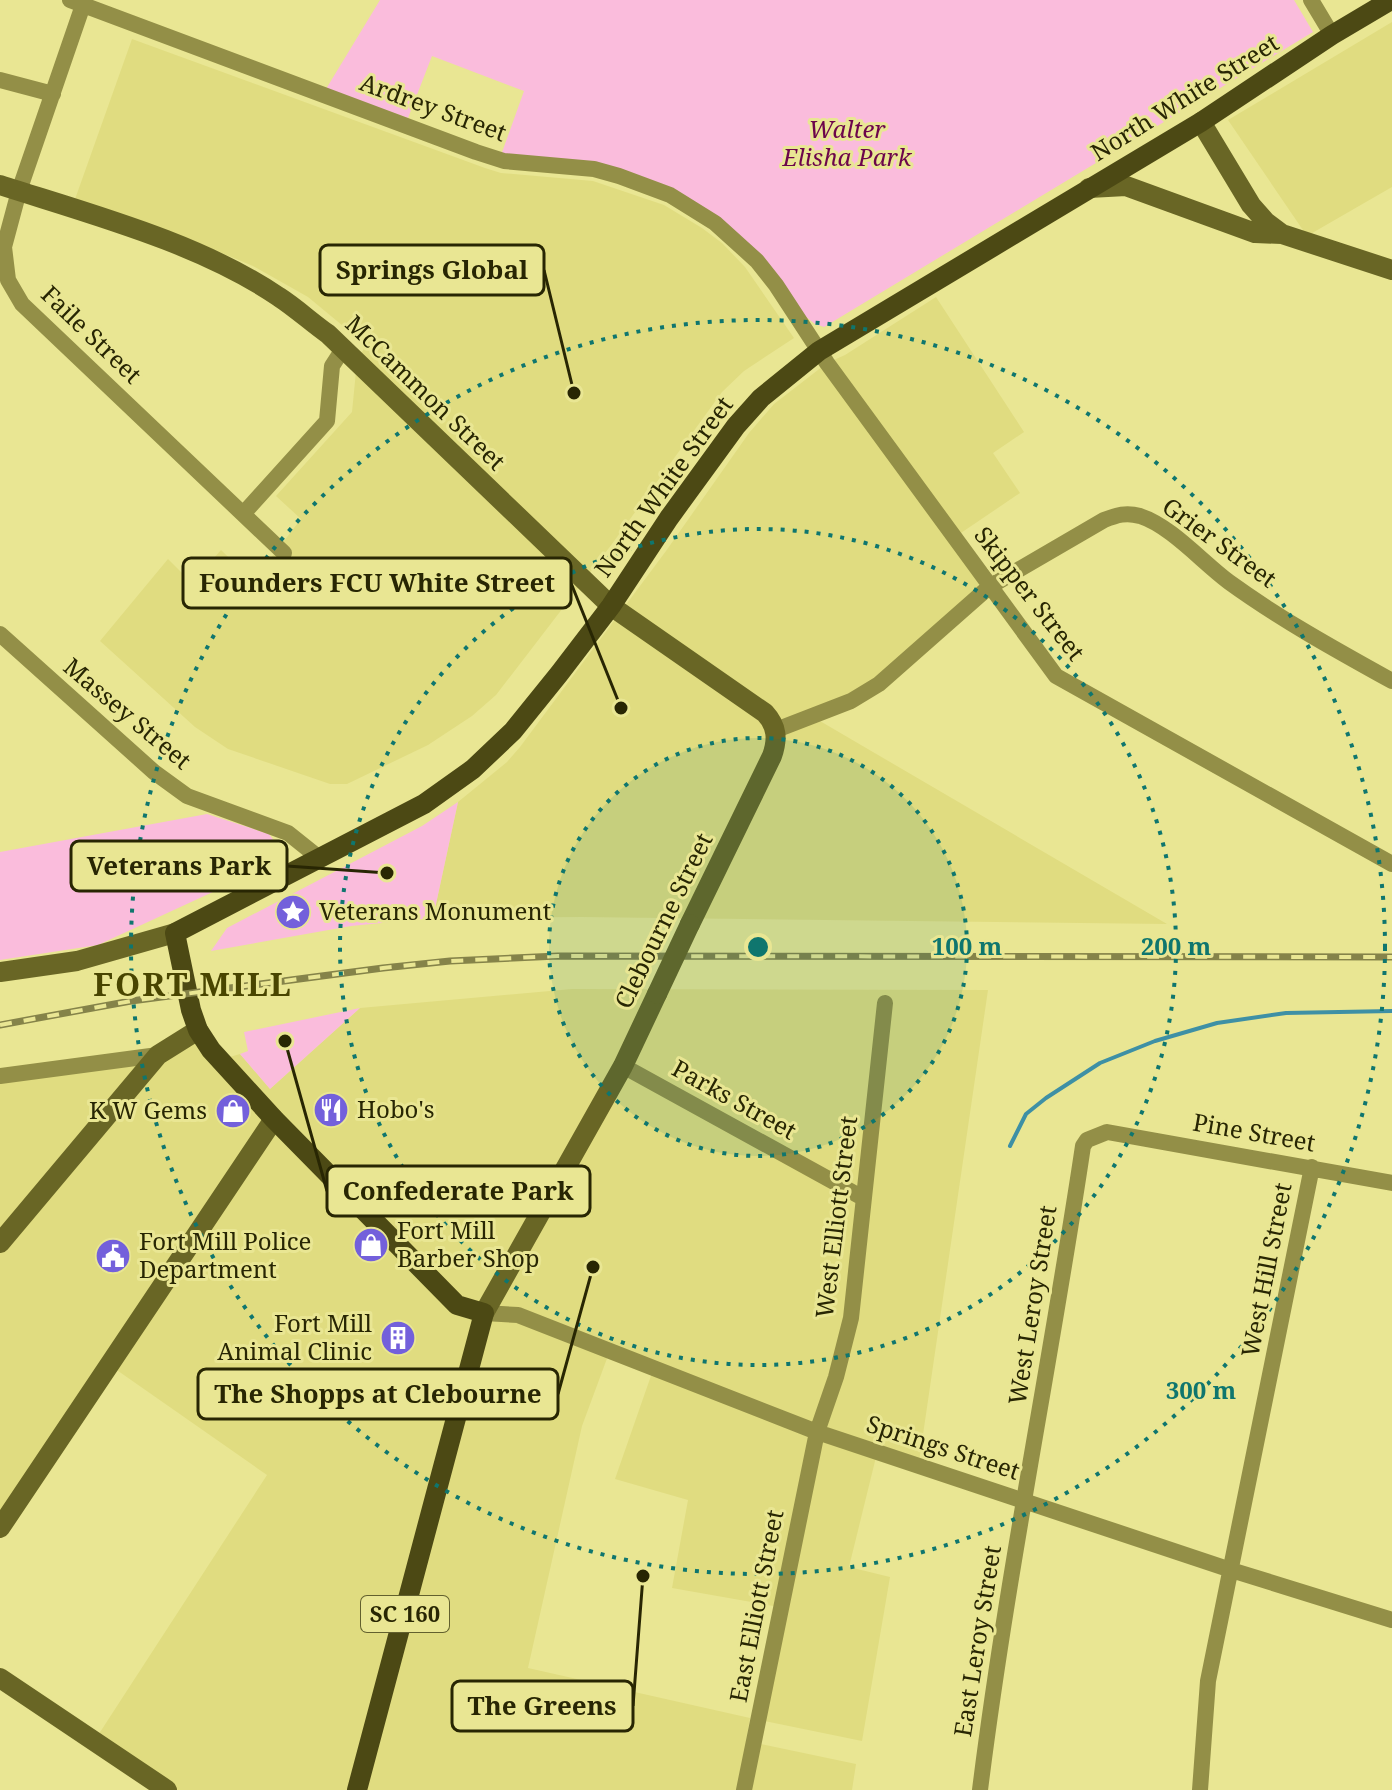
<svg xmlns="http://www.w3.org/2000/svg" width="1392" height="1790" font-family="'Noto Serif',serif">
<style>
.built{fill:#e0dc80}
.green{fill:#fabcdc}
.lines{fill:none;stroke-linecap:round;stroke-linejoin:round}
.stream{stroke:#3e90a5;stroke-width:4}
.street{stroke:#938f47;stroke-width:16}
.secondary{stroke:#696625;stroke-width:20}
.primary{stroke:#4c4914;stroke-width:20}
.rail-casing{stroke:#858349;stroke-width:7}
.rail{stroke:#e9e693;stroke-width:4;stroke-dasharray:12;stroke-linecap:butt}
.secondary-bridge{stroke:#696625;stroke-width:20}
.ring{fill:none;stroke:#0f766e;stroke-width:4;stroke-dasharray:4 8}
.labels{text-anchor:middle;stroke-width:6;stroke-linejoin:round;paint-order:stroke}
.shield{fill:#e9e693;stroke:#62602e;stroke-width:2}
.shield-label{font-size:22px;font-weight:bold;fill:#282603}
.street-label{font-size:24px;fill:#282603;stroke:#e9e693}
.park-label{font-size:24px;font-style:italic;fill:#6c054b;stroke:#e9e693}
.poi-label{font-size:24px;fill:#282603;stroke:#e9e693;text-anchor:start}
.district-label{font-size:32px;font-weight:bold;letter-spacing:2px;fill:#494500;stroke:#e9e693}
.centre{fill:#0f766e;stroke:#e9e693;stroke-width:4}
.ring-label{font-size:24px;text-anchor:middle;font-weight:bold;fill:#0f766e;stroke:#e9e693;stroke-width:6;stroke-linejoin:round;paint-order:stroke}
.leader{fill:none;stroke:#282603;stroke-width:3}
.callout-dot{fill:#282603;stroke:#e9e693;stroke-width:3}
.callout{fill:#e9e693;stroke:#282603;stroke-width:3}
.callout-label{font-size:26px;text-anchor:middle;font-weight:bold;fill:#282603}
</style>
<rect width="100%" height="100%" fill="#e9e693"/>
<path class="built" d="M1392,22V187L1307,236L1228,120Z
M132,39L485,168L501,173L593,181L664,205L702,228L722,243L745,267L794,338L744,371L722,392L612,544L496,695L472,716L428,745L347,784H330L228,749L195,727L100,641L168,559L192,583L221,550L253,581L301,519L276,496L352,412L357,361L366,345L308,297L253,266L205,246L74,202Z
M936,297L1024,432L993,453L1020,493L952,539L985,586L852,697L808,714L1167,924L582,917L433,918L458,802L507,762L520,747L666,551L749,433L774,404L827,363L845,355Z
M572,989L988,990L919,1462L878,1449L849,1567L890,1577L862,1741L755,1719L779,1607L672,1588L688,1500L615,1479L653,1370L609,1353L582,1426L528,1668L750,1718L746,1741L856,1764L852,1790H164L93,1743L267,1475L111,1366L0,1531V1078L157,1058L198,1032L219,1060L240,1054L270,1089L360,1008Z"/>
<path class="green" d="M380,0H1294L1313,32L824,327L815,324L792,306L736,236L617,173L500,158L524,91L432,56L408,118L326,89Z
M458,802L433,918L351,926L211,951L227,928L422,826Z
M207,814L269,834L278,846L276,857L215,891L98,945L0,960V852Z
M360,1008L270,1089L240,1054L248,1051L244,1032Z"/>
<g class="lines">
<path class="stream" d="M1010,1146L1026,1114L1046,1098L1100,1063L1155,1041L1217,1023L1286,1013L1392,1011"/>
<path class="street" d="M70,0L476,152L504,161L594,169L619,176L670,195L715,223L757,261L776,285L827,363L1056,676L1392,864
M1311,0L1332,35
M83,5L19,191L4,247L8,280L22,304L284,553
M0,80L53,94
M243,514L327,421L332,366L343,349
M0,634L154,772L187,796L288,833L318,857
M776,730L851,701L879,684L989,587L1104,520C1117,515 1126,512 1140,516C1171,526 1202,562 1229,582C1280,619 1336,650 1392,681
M623,1066L863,1198
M0,1076L158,1055
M484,1313L518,1315L817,1432L1231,1570L1392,1620
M744,1790L817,1432L836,1377L851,1318L885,1003
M980,1790C1007,1574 1051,1361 1083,1146L1087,1140L1107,1132L1392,1183
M1200,1790L1208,1681L1312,1167"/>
<path class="secondary" d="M1201,122L1251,205L1266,222L1282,234L1392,270
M0,185C90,214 200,243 279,297C296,308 311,322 328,334L611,606L765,713C777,726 778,739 772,756L690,924
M1089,188L1126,186L1255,233L1282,234
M0,972L77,961L175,933
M0,1243L158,1055L198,1030
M484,1313L623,1066L657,994
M0,1528L274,1119
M0,1678L167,1790"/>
<path class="primary" d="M357,1790L484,1313L457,1305L274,1119L211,1050L198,1030L191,1010L175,933L424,804L473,769L513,731L559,674L611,606L669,518L736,426L761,398L819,351L1201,122L1332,35L1391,0"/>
<defs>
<path id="rail" d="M0,1025L131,1001L383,968L450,961L558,956L1392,957"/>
</defs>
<use href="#rail" class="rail-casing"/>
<use href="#rail" class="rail"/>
<path class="secondary-bridge" d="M657,994L690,924"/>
</g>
<circle cx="758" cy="947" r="209" fill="#0f766e" fill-opacity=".12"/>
<g class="ring">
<circle cx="758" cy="947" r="209"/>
<circle cx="758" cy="947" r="418"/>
<circle cx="758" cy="947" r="627"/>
</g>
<defs>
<symbol id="sight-disc" viewBox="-11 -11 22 22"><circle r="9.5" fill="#7360db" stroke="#e9e693"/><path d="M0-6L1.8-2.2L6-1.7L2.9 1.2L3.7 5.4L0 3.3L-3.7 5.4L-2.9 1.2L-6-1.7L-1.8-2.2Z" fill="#fff"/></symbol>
<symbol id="restaurant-disc" viewBox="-11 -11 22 22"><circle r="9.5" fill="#7360db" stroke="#e9e693"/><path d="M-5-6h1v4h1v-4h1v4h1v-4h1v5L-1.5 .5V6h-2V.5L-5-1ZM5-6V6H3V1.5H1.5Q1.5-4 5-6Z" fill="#fff"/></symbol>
<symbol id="shop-disc" viewBox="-11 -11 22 22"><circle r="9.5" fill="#7360db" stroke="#e9e693"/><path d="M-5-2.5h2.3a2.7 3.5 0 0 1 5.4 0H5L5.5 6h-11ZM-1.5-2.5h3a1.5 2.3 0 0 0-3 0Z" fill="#fff"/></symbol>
<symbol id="civic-disc" viewBox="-11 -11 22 22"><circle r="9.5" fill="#7360db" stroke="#e9e693"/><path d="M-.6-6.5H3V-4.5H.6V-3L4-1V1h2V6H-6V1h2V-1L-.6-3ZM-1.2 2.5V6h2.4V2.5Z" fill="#fff"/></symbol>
<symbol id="building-disc" viewBox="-11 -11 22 22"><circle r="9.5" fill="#7360db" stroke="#e9e693"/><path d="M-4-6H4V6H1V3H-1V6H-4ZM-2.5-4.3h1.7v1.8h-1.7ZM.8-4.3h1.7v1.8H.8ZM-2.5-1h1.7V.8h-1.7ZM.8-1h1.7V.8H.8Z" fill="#fff"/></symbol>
</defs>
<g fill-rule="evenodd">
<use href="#sight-disc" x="273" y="892" width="40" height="40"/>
<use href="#restaurant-disc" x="311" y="1090" width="40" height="40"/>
<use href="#shop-disc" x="213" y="1091" width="40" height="40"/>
<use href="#shop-disc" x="351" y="1225" width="40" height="40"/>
<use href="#civic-disc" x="93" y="1236" width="40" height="40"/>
<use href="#building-disc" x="378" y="1318" width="40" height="40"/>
</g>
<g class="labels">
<rect class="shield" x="361" y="1596" width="88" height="36" rx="6"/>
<g class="shield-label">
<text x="405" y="1622">SC 160</text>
</g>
<g class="street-label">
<text transform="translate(1185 98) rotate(-32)" y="8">North White Street</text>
<text transform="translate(433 108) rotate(20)" y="8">Ardrey Street</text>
<text transform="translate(91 335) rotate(44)" y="8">Faile Street</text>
<text transform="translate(425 393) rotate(44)" y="8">McCammon Street</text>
<text transform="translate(664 487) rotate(-54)" y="8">North White Street</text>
<text transform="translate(1219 543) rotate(36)" y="8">Grier Street</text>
<text transform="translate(1029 594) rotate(52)" y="8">Skipper Street</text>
<text transform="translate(127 714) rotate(40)" y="8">Massey Street</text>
<text transform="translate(664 921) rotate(-64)" y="8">Clebourne Street</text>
<text transform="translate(734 1100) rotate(29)" y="8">Parks Street</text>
<text transform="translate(1254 1133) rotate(10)" y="8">Pine Street</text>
<text transform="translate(837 1217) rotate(-83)" y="8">West Elliott Street</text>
<text transform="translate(1267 1270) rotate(-79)" y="8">West Hill Street</text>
<text transform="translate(1033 1305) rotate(-81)" y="8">West Leroy Street</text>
<text transform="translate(943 1448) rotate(18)" y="8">Springs Street</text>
<text transform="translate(757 1606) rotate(-79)" y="8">East Elliott Street</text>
<text transform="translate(978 1641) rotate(-81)" y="8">East Leroy Street</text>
</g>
<g class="park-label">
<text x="847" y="138">Walter<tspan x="847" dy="28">Elisha Park</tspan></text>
</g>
<g class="poi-label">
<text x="319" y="920">Veterans Monument</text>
<text x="357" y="1118">Hobo's</text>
<text x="207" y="1119" text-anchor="end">K W Gems</text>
<text x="397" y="1239">Fort Mill<tspan x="397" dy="28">Barber Shop</tspan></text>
<text x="139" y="1250">Fort Mill Police<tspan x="139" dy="28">Department</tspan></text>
<text x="372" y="1332" text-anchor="end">Fort Mill<tspan x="372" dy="28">Animal Clinic</tspan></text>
</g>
<g class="district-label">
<text x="193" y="996">FORT MILL</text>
</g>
</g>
<circle cx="758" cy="947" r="12" class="centre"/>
<g class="ring-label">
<text x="967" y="955">100 m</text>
<text x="1176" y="955">200 m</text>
<text x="1201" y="1399">300 m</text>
</g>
<path class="leader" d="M574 393L544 270M621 708L571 583M387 873L287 866M285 1041L327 1191M593 1267L558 1394M643 1576L633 1706"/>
<g class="callout-dot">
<circle cx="574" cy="393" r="8"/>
<circle cx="621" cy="708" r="8"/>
<circle cx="387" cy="873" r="8"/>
<circle cx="285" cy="1041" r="8"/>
<circle cx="593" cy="1267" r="8"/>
<circle cx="643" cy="1576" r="8"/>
</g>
<g class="callout">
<rect x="320" y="245" width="224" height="50" rx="8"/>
<rect x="183" y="558" width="388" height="50" rx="8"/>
<rect x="71" y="841" width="216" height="50" rx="8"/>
<rect x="327" y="1166" width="263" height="50" rx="8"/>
<rect x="198" y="1369" width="360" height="50" rx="8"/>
<rect x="452" y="1681" width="181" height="50" rx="8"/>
</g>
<g class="callout-label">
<text x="432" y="279">Springs Global</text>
<text x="377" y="592">Founders FCU White Street</text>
<text x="179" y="875">Veterans Park</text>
<text x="458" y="1200">Confederate Park</text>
<text x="378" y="1403">The Shopps at Clebourne</text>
<text x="542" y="1715">The Greens</text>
</g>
</svg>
